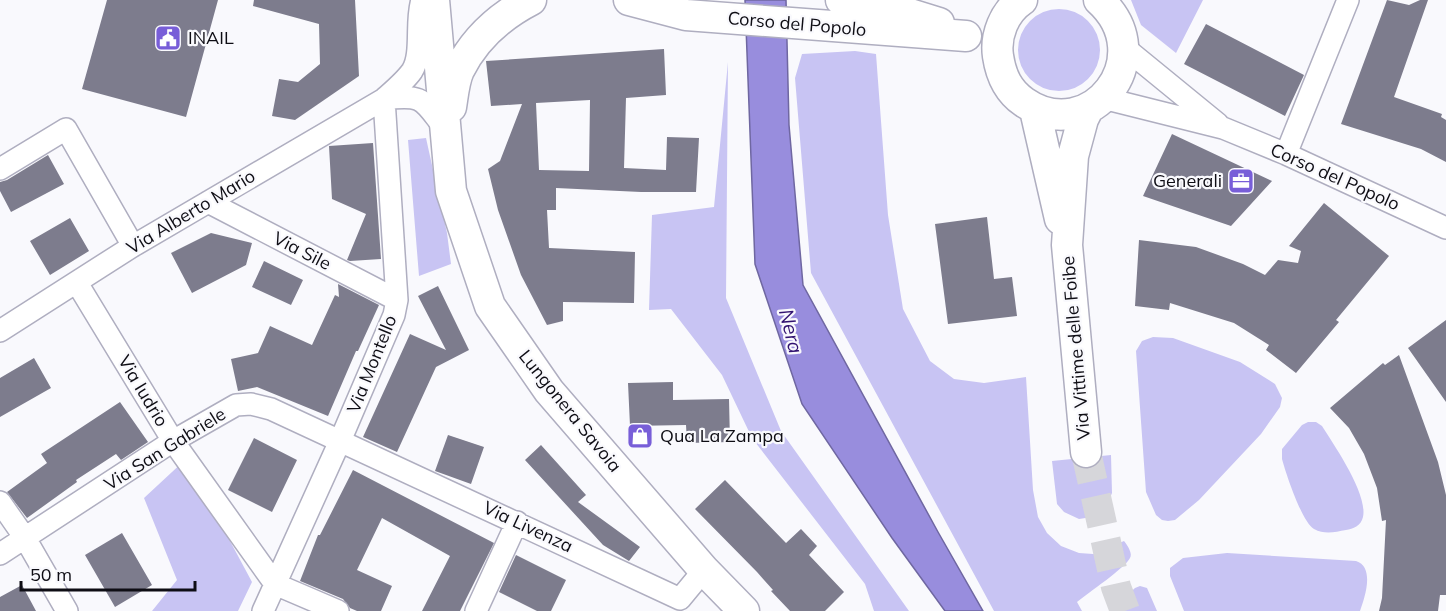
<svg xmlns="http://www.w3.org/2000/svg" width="1446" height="611" font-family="Mulish,sans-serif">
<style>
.green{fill:#c8c4f3}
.water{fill:#988ddd;stroke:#6f67a1;stroke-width:1.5}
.building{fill:#7d7c8d;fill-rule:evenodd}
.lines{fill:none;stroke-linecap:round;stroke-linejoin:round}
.secondary-tunnel{stroke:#d6d6da;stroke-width:30;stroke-dasharray:30 15;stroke-linecap:butt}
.street-casing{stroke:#afaec0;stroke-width:24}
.secondary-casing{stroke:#afaec0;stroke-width:33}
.street{stroke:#fff;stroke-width:21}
.secondary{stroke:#fff;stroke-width:30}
.labels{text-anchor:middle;stroke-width:4.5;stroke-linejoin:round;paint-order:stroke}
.street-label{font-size:18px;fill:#0e0d14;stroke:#f9f9fd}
.poi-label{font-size:18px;fill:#0e0d14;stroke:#f9f9fd;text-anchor:start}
.water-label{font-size:20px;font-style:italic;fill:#311270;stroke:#f9f9fd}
</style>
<rect width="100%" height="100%" fill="#f9f9fd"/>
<path class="green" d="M1131,0H1203L1176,53L1141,25Z
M1018 50a41 41 0 1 1 82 0a41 41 0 1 1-82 0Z
M855,51L876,54L888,215L903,309L930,361L954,379L984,383L1026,377L1033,490L1038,517L1047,533L1061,546L1079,553L1093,554L1124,541C1127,545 1133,553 1130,558C1125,568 1088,593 1077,602L1082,611H994L811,273L795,78L802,54Z
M728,62L726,298L781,431L909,611H874L865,584L752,438L722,375L671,309L649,310L652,215L714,207Z
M426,138L447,233L451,264L419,276L408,140Z
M1153,337L1173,338L1240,362L1275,384L1282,398L1280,407L1261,434L1199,500L1175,520L1168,521L1162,520L1156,515L1146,492L1136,351L1142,341Z
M1308,422H1316L1322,426C1334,445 1368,494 1363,517C1361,526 1353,529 1346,530C1335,532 1325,535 1314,529C1302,522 1286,474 1282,459V449L1302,425Z
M1111,455L1112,493L1105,510L1092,517L1079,519L1064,512L1057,504L1052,461Z
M186,459L252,582L238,611H152L177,580L144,498Z
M1227,553L1356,561C1375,567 1365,597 1360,611H1184L1170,576V568L1183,558Z
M1140,586L1147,588L1157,611H1110L1135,588Z"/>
<path class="water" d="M745,0H786L789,125L803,285L938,532L983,611H945L892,538L802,404L755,264Z"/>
<path class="building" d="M107,0H218L186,117L82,89Z
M254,0H355L359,76L295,120L272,116L279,79L298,82L320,64L319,24L253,6Z
M1387,0L1409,5L1420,0H1428L1394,97L1442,114L1441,117L1446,120V162L1421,149L1341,124Z
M1206,24L1304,75L1285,116L1184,64Z
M664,49L666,95L626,98L624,168L666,170L667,137L699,138L696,192H641L556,188V210H547L549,248L635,252L634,303L563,302V321L547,325L521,275L498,210L488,169L500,161L522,104L491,106L486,61ZM590,100L589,171L539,170L536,103Z
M1172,134L1272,181L1231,226L1143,196Z
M373,143L381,259L350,261L347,260L366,214L332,199L329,146Z
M48,155L64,184L11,212L0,191V182L7,180Z
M1324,203L1389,256L1336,320L1339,322L1296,373L1266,350L1269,345L1234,323L1170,303L1169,310L1135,306L1139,240L1196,247L1243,264L1265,275L1278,260L1298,263L1301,251L1289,246Z
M987,217L994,279L1012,277L1017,316L948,324L935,224Z
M70,218L89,251L50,275L30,241Z
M211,233L252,243L246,265L192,293L171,253Z
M264,261L303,280L291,305L252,287Z
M338,284L379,305L358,351H356L328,416L257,387L238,391L231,359L258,353L270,326L312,345L335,295L339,297Z
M438,286L469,350L436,367L397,452L363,437L410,334L446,350L418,296Z
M1446,320V402L1408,348Z
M1399,355L1438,462L1446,495V595H1440L1438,611H1379L1382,598L1386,520L1382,521L1377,488L1364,454L1349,428L1330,408L1383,363L1385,365Z
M34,358L51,388L0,417V378Z
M673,382V400L729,399L730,442L687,443L686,425L630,426L628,383Z
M120,402L148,442L121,460L116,454L76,480L77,482L27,518L7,492L47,463L41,454Z
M448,435L484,447L471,484L435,471Z
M254,438L297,460L272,512L228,490Z
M541,445L586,495L578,502L640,547L629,561L603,545L525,460Z
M353,470L494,543L460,611H422L450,556L382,518L357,570L392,586L381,611H357L350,608L343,599L300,581L318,535H320Z
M725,480L786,543L801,529L817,546L809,555L844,592L825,611H790L771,591L773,590L757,572L695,509Z
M122,533L152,585L115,607L85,555Z
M516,555L566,580L551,611H537L499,592Z
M22,585L36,611H0V597Z"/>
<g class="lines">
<path class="secondary-tunnel" d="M1086,452L1116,587L1125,611"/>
<defs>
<path id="street" d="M1125,48L1218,124
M1103,98L1223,128L1286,154L1446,228
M384,99C426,94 422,100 446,130
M1286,154L1348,0
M0,169L66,129L133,246
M208,202L397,300
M77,283L173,441L275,584L338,611
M0,331L133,246L384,99C393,91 405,81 412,71C423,54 415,21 422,0
M0,502L25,538L67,611
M0,554L173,441L236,405L251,404L271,409L680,599L704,570
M263,611L340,441L394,315L397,300L384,99
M476,611L517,522"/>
<path id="secondary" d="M434,0L451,191L490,306L549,391L704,570L744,611
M629,0L686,15L966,36
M841,0L874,3L939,23
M1022,0C1004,12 995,36 998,56C1001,76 1008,91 1024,102C1090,148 1162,57 1099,0
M451,107C453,95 454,81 459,70C475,38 500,16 531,0
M1035,110L1060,219
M1086,452L1067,245L1073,156L1083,119L1088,109"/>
</defs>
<use href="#street" class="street-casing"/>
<use href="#secondary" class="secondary-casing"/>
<use href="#street" class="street"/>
<use href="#secondary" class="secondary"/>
</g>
<defs>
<symbol id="civic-square" viewBox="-11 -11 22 22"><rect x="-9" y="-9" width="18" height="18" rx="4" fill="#785ed8" stroke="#f9f9fd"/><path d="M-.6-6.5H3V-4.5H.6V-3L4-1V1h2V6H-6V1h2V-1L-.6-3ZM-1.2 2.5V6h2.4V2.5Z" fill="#fff"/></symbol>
<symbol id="office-square" viewBox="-11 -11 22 22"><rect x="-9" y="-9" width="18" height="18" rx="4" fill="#785ed8" stroke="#f9f9fd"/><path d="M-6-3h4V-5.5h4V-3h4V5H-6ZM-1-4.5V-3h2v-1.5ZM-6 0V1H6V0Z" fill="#fff"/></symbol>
<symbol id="shop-square" viewBox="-11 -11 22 22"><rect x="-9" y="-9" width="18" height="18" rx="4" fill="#785ed8" stroke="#f9f9fd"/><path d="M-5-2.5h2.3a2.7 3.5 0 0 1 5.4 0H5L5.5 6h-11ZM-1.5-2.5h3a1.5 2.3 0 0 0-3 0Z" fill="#fff"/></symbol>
</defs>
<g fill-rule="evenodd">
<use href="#civic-square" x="153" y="23" width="30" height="30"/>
<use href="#office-square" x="1226" y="166" width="30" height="30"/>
<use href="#shop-square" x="625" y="421" width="30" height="30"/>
</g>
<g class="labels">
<g class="street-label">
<text transform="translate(797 24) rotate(5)" y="6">Corso del Popolo</text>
<text transform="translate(1335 177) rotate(24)" y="6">Corso del Popolo</text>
<text transform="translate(191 212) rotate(-31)" y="6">Via Alberto Mario</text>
<text transform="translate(302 251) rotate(27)" y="6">Via Sile</text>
<text transform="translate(1076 348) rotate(-95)" y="6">Via Vittime delle Foibe</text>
<text transform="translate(372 364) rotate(-68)" y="6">Via Montello</text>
<text transform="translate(143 391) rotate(59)" y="6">Via Iudrio</text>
<text transform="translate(570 411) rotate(51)" y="6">Lungonera Savoia</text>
<text transform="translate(165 449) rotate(-32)" y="6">Via San Gabriele</text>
<text transform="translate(528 527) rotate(25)" y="6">Via Livenza</text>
</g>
<g class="poi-label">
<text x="188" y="44">INAIL</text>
<text x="1222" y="187" text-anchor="end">Generali</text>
<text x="660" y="442">Qua La Zampa</text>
</g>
<g class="water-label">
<text transform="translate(791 331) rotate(76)" y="7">Nera</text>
</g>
</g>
<path d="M21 581v9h174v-9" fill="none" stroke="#0e0d14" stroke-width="3"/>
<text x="30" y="581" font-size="18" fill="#0e0d14" stroke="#f9f9fd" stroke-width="4.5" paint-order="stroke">50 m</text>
</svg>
